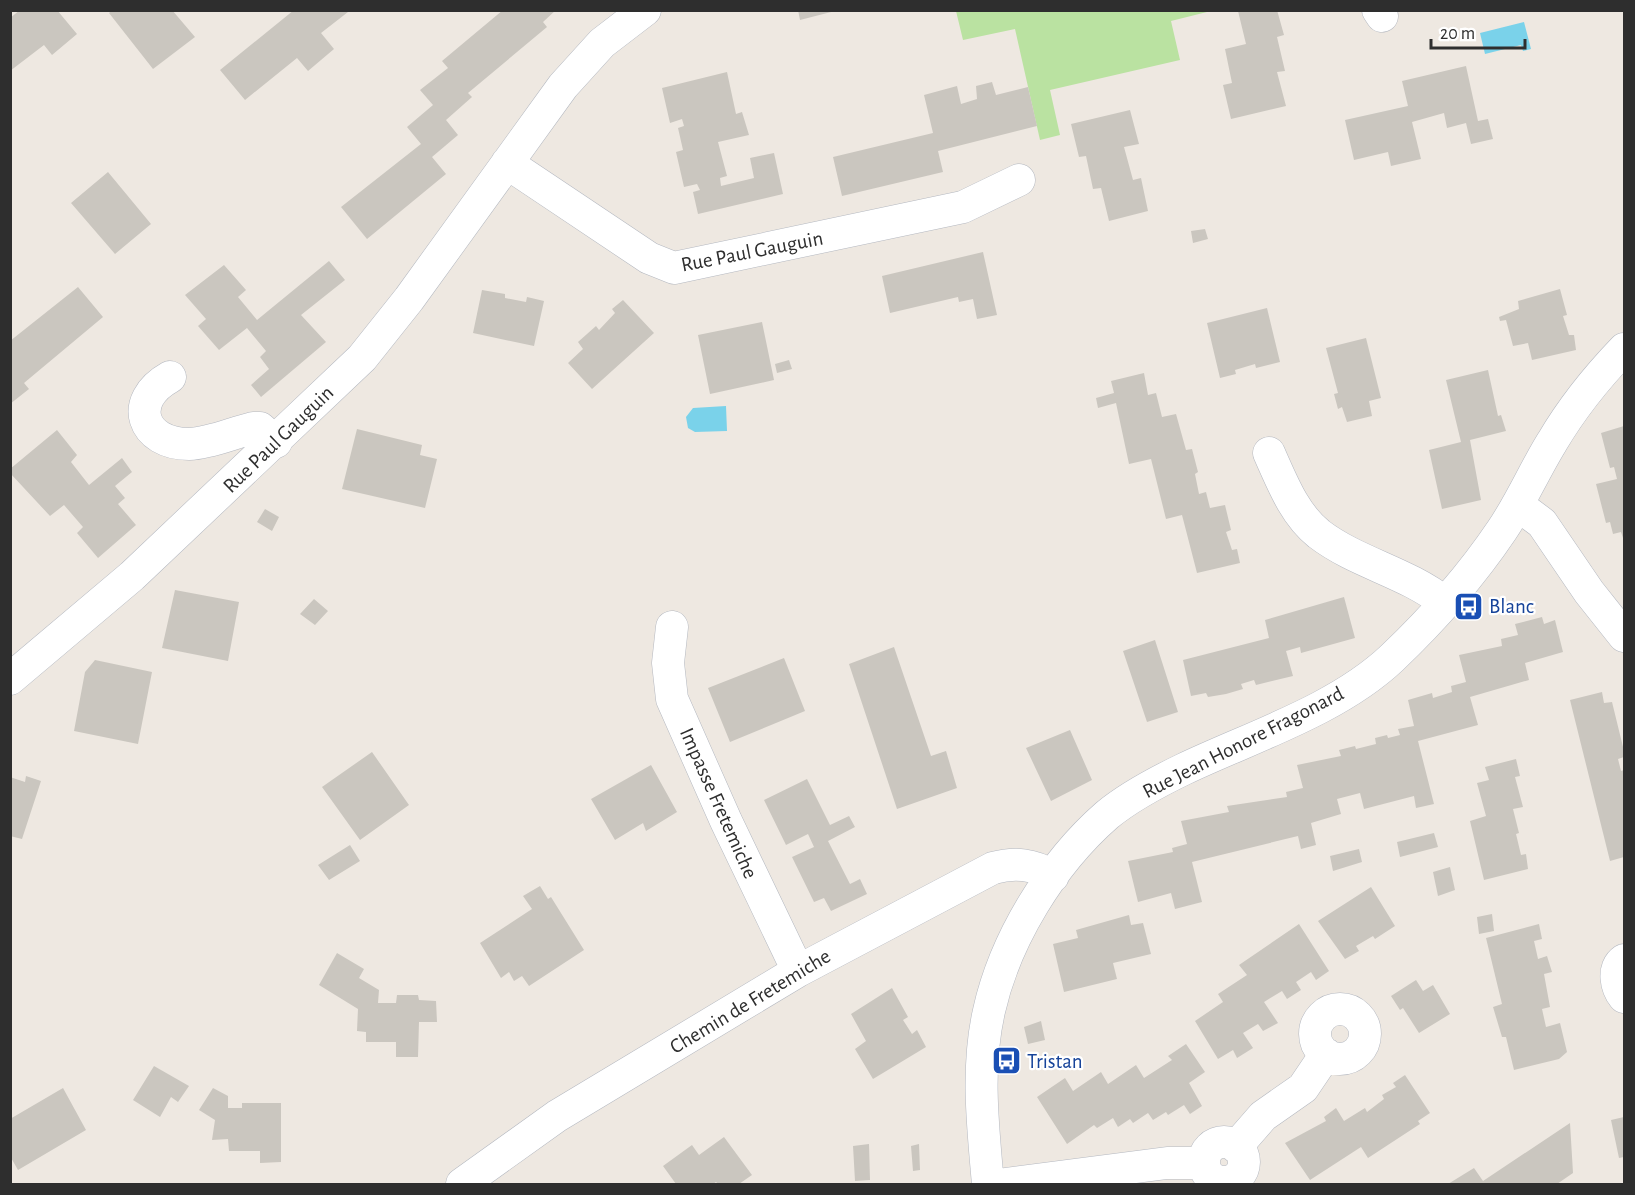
<svg xmlns="http://www.w3.org/2000/svg" width="1635" height="1195" font-family="'Alegreya Sans',sans-serif">
<style>
.green{fill:#bae2a1}
.water{fill:#7ad2ea}
.building{fill:#cac6bf}
.lines{fill:none;stroke-linecap:round;stroke-linejoin:round}
.minor-casing{stroke:#b4b8c0;stroke-width:33}
.minor{stroke:#fff;stroke-width:32}
.labels{text-anchor:middle;stroke-width:4.5;stroke-linejoin:round;paint-order:stroke}
.street-label{font-size:21px;fill:#2e2e2e;stroke:#fff}
.transit-label{font-size:21px;fill:#164399;stroke:#fff;text-anchor:start}
</style>
<rect width="100%" height="100%" fill="#eee8e1"/>
<path class="green" d="M956,11H1211L1171,21L1180,60L1050,90L1060,135L1040,140L1015,29L963,40Z"/>
<path class="water" d="M1524,22L1531,49L1523,51L1521,45L1485,54L1480,33Z
M726,406L727,431L695,432L688,428L686,417L693,408Z"/>
<path class="building" d="M20,10H57L77,34L52,55L44,45L10,71V18Z
M112,10H172L195,37L153,69L109,13Z
M294,10L348,12L321,33L334,49L308,71L297,58L245,100L220,70Z
M503,10H556L543,22L547,27L468,93L472,97L446,120L458,135L432,157L446,174L367,239L341,207L421,144L407,127L433,105L420,90L448,68L442,61Z
M798,10H835V11L800,20Z
M1277,10L1284,35L1277,37L1285,71L1277,72L1286,106L1231,119L1223,85L1232,83L1225,49L1246,44L1238,11Z
M1466,66L1478,121L1488,119L1493,139L1471,144L1466,123L1447,128L1444,113L1412,122L1421,159L1391,166L1388,152L1354,160L1345,120L1408,106L1402,81Z
M727,72L736,114L742,112L749,135L718,142L727,176L720,178L721,186L754,178L750,158L774,153L783,194L698,214L693,192L700,190L697,184L684,187L676,152L683,150L678,128L684,126L682,119L670,123L662,88Z
M992,82L996,95L1028,87L1037,126L938,151L943,172L842,196L833,157L933,133L924,95L957,86L961,104L977,99L976,86Z
M1130,110L1139,144L1124,147L1133,180L1141,178L1148,211L1109,221L1101,188L1093,189L1086,156L1079,157L1071,124Z
M108,172L151,224L115,254L71,203Z
M1205,229L1208,239L1193,243L1191,231Z
M983,252L997,315L977,319L973,299L959,302L958,297L890,313L882,276Z
M329,261L345,280L301,315L326,342L261,397L251,385L269,369L260,357L266,351L247,328L219,350L198,326L206,319L185,295L224,265L246,290L238,297L257,320Z
M78,287L103,317L24,383L29,389L10,404V341Z
M1560,289L1567,315L1563,316L1569,335H1574L1576,350L1532,360L1528,343L1513,346L1506,320L1500,321L1499,317L1519,309L1518,301Z
M482,290L505,294V298L526,302L527,297L544,301L534,346L473,333Z
M623,300L654,333L592,389L568,363L583,349L578,342L596,326L599,330L615,313L612,309Z
M1267,308L1280,362L1256,368L1255,364L1235,370L1236,374L1220,378L1207,323Z
M762,322L774,380L710,394L698,335Z
M1366,338L1381,398L1369,401L1372,416L1347,422L1342,407L1338,409L1334,394L1338,393L1326,348Z
M789,360L792,369L777,373L775,364Z
M1488,370L1498,416L1501,415L1506,431L1470,440L1481,500L1442,509L1429,450L1461,442L1446,380Z
M1144,373L1148,395L1156,393L1162,417L1176,414L1186,450L1192,449L1198,472L1195,474L1199,494L1206,492L1210,508L1225,505L1231,530L1226,532L1232,550L1237,549L1240,563L1197,573L1182,515L1166,519L1151,459L1129,464L1116,403L1098,408L1096,398L1114,393L1111,381Z
M1624,426V541L1621,532L1613,534L1610,522L1606,523L1596,484L1617,479L1614,467L1610,468L1601,433Z
M357,429L422,445L420,455L437,459L425,508L342,489Z
M57,430L77,455L71,462L89,485L122,458L132,472L115,486L125,498L118,504L136,525L98,558L77,533L83,527L64,505L50,516L10,473V469Z
M265,509L279,517L272,531L257,522Z
M175,590L239,602L228,661L162,648Z
M1344,597L1355,638L1301,653L1300,647L1286,651L1293,676L1256,685L1254,680L1241,684L1243,689L1226,694L1208,697L1206,693L1191,696L1183,660L1269,638L1265,620Z
M314,599L328,611L315,625L300,614Z
M1542,617L1544,624L1555,620L1563,652L1525,663L1529,680L1470,697L1478,725L1418,741L1434,804L1416,808L1414,796L1364,809L1360,793L1337,799L1341,814L1311,823L1316,845L1301,849L1298,836L1192,862L1202,902L1175,909L1171,893L1138,902L1128,861L1173,852L1172,848L1187,844L1181,821L1229,812L1227,806L1287,797L1286,792L1303,788L1297,765L1341,756L1339,750L1355,746L1356,749L1376,744L1375,738L1387,735L1388,738L1400,735L1398,729L1414,726L1408,700L1432,693L1433,698L1452,692L1451,686L1466,682L1459,655L1502,646L1501,639L1518,635L1515,624Z
M1155,640L1178,712L1147,722L1123,651Z
M894,647L931,756L946,751L957,788L897,809L849,664Z
M784,658L805,711L730,742L708,688Z
M95,660L152,672L138,744L74,731L85,672Z
M1602,692L1604,703L1612,702L1624,751V757L1618,759L1621,771L1624,770V857L1610,861L1570,700Z
M1070,730L1092,780L1051,801L1026,748Z
M372,752L409,805L360,840L322,787Z
M1516,759L1520,776L1515,777L1523,807L1513,809L1519,833L1516,834L1521,855L1526,854L1528,869L1484,880L1470,821L1486,816L1477,783L1489,780L1485,767Z
M651,765L677,812L646,831L643,823L615,840L591,799Z
M26,776L41,781L22,839L10,836V777L25,782Z
M807,779L830,825L849,816L855,827L828,841L850,884L860,879L867,894L831,911L824,898L814,902L792,857L814,847L808,834L786,845L764,800Z
M1434,833L1438,847L1400,857L1397,842Z
M350,845L360,861L329,880L318,865Z
M1359,849L1362,862L1333,871L1330,856Z
M1450,867L1455,890L1438,896L1433,872Z
M540,886L548,899L551,897L584,950L529,986L522,976L514,981L509,972L501,978L480,943L532,909L523,896Z
M1371,887L1395,926L1375,939L1373,936L1356,946L1359,951L1345,959L1318,921Z
M1492,914L1494,931L1479,934L1477,917Z
M1129,915L1131,925L1143,923L1151,954L1113,963L1117,979L1064,992L1053,944L1078,938L1076,930Z
M1299,924L1329,971L1316,980L1311,972L1296,982L1301,990L1287,999L1282,991L1264,1002L1278,1023L1263,1031L1258,1024L1243,1033L1253,1048L1237,1058L1233,1050L1218,1059L1195,1021L1223,1002L1218,994L1247,975L1239,965Z
M1539,924L1542,939L1534,941L1538,959L1547,956L1552,972L1544,974L1550,1007L1542,1009L1546,1027L1560,1023L1567,1052L1559,1059L1514,1070L1506,1037H1502L1493,1007L1502,1004L1486,938Z
M337,953L364,969L359,978L379,990L378,1003H396L397,995H418L419,1000L436,1001L437,1022H419L418,1057H396V1042H366V1032L357,1031L358,1009L319,985Z
M1416,980L1423,991L1433,985L1450,1014L1419,1033L1403,1008L1400,1010L1391,996Z
M892,988L908,1017L903,1020L912,1034L917,1030L926,1047L873,1079L855,1049L866,1041L851,1014Z
M1041,1021L1045,1040L1028,1044L1024,1027Z
M1186,1044L1205,1072L1189,1083L1202,1106L1190,1114L1184,1105L1168,1115L1166,1112L1153,1120L1148,1113L1133,1123L1130,1119L1118,1127L1113,1118L1097,1128L1094,1125L1067,1144L1037,1097L1065,1078L1073,1091L1101,1072L1108,1084L1136,1065L1144,1078L1172,1060L1168,1056Z
M154,1066L189,1086L178,1102L171,1097L160,1117L133,1100Z
M1405,1075L1430,1113L1418,1121L1420,1124L1368,1158L1361,1147L1310,1180L1285,1143L1326,1121L1324,1117L1336,1108L1344,1121L1365,1108L1367,1112L1384,1099L1382,1095L1396,1087L1393,1083Z
M63,1088L86,1130L18,1170L10,1156V1119Z
M213,1088L228,1096V1108H242V1103H281V1162L260,1163V1151H229L228,1139L212,1140L215,1120L199,1110Z
M1624,1117V1157L1619,1158L1611,1120Z
M1570,1123L1573,1173L1557,1184H1448L1474,1168L1483,1181Z
M724,1137L752,1175L739,1184H718L716,1182L713,1184H676L663,1166L692,1145L699,1155Z
M869,1144L870,1180L855,1181L853,1146Z
M919,1144L920,1170L913,1171L911,1146Z"/>
<g class="lines">
<defs>
<path id="minor" d="M1378,10L1382,16
M507,163L649,258L674,268L963,207L1019,180
M170,377C127,401 142,444 189,444C211,443 232,433 253,428H260L276,442
M1269,453C1282,482 1294,514 1319,534C1357,563 1406,572 1444,602
M1518,505L1542,523L1589,592L1624,636
M672,627L668,663L672,699L726,821L798,971
M10,679L132,576L362,358L409,299L563,86L602,43L645,10
M1624,960C1612,968 1616,987 1624,997
M1315 1034a25 25 0 1 1 50 0a25 25 0 1 1-50 0Z
M1204 1162a20 20 0 1 1 40 0a20 20 0 1 1-40 0Z
M1236,1147L1263,1116L1303,1088L1326,1054
M462,1184L557,1116L798,971L993,868C1015,862 1033,864 1053,876
M988,1184C983,1128 976,1067 989,1011C1005,939 1052,863 1107,815C1130,796 1157,782 1184,769C1251,737 1337,710 1392,658C1432,620 1471,576 1502,530C1521,502 1534,471 1552,442C1572,408 1597,377 1624,349
M1005,1184L1167,1163H1204"/>
</defs>
<use href="#minor" class="minor-casing"/>
<use href="#minor" class="minor"/>
</g>
<defs>
<symbol id="bus-square" viewBox="-11 -11 22 22"><rect x="-9" y="-9" width="18" height="18" rx="4" fill="#1a4fb4" stroke="#fff"/><path d="M-5-6H5V4H4V6H2V4H-2V6H-4V4H-5ZM-3.5-4V0h7V-4ZM-3.5 1.2v1.5H-2V1.2ZM2 1.2v1.5H3.5V1.2Z" fill="#fff"/></symbol>
</defs>
<g fill-rule="evenodd">
<use href="#bus-square" x="1452" y="590" width="33" height="33"/>
<use href="#bus-square" x="990" y="1044" width="33" height="33"/>
</g>
<g class="labels">
<g class="street-label">
<text transform="translate(752 251) rotate(-11)" y="7">Rue Paul Gauguin</text>
<text transform="translate(278 439) rotate(-44)" y="7">Rue Paul Gauguin</text>
<text transform="translate(1243 742) rotate(-27)" y="7">Rue Jean Honore Fragonard</text>
<text transform="translate(719 803) rotate(66)" y="7">Impasse Fretemiche</text>
<text transform="translate(750 1001) rotate(-31)" y="7">Chemin de Fretemiche</text>
</g>
<g class="transit-label">
<text x="1489" y="613">Blanc</text>
<text x="1027" y="1068">Tristan</text>
</g>
</g>
<rect width="1635" height="1195" fill="none" stroke="#2e2e2e" stroke-width="24"/>
<path d="M1431 39v9h94v-9" fill="none" stroke="#2e2e2e" stroke-width="3"/>
<text x="1440" y="39" font-size="18" fill="#2e2e2e" stroke="#ffffff" stroke-width="4.5" paint-order="stroke">20 m</text>
</svg>
